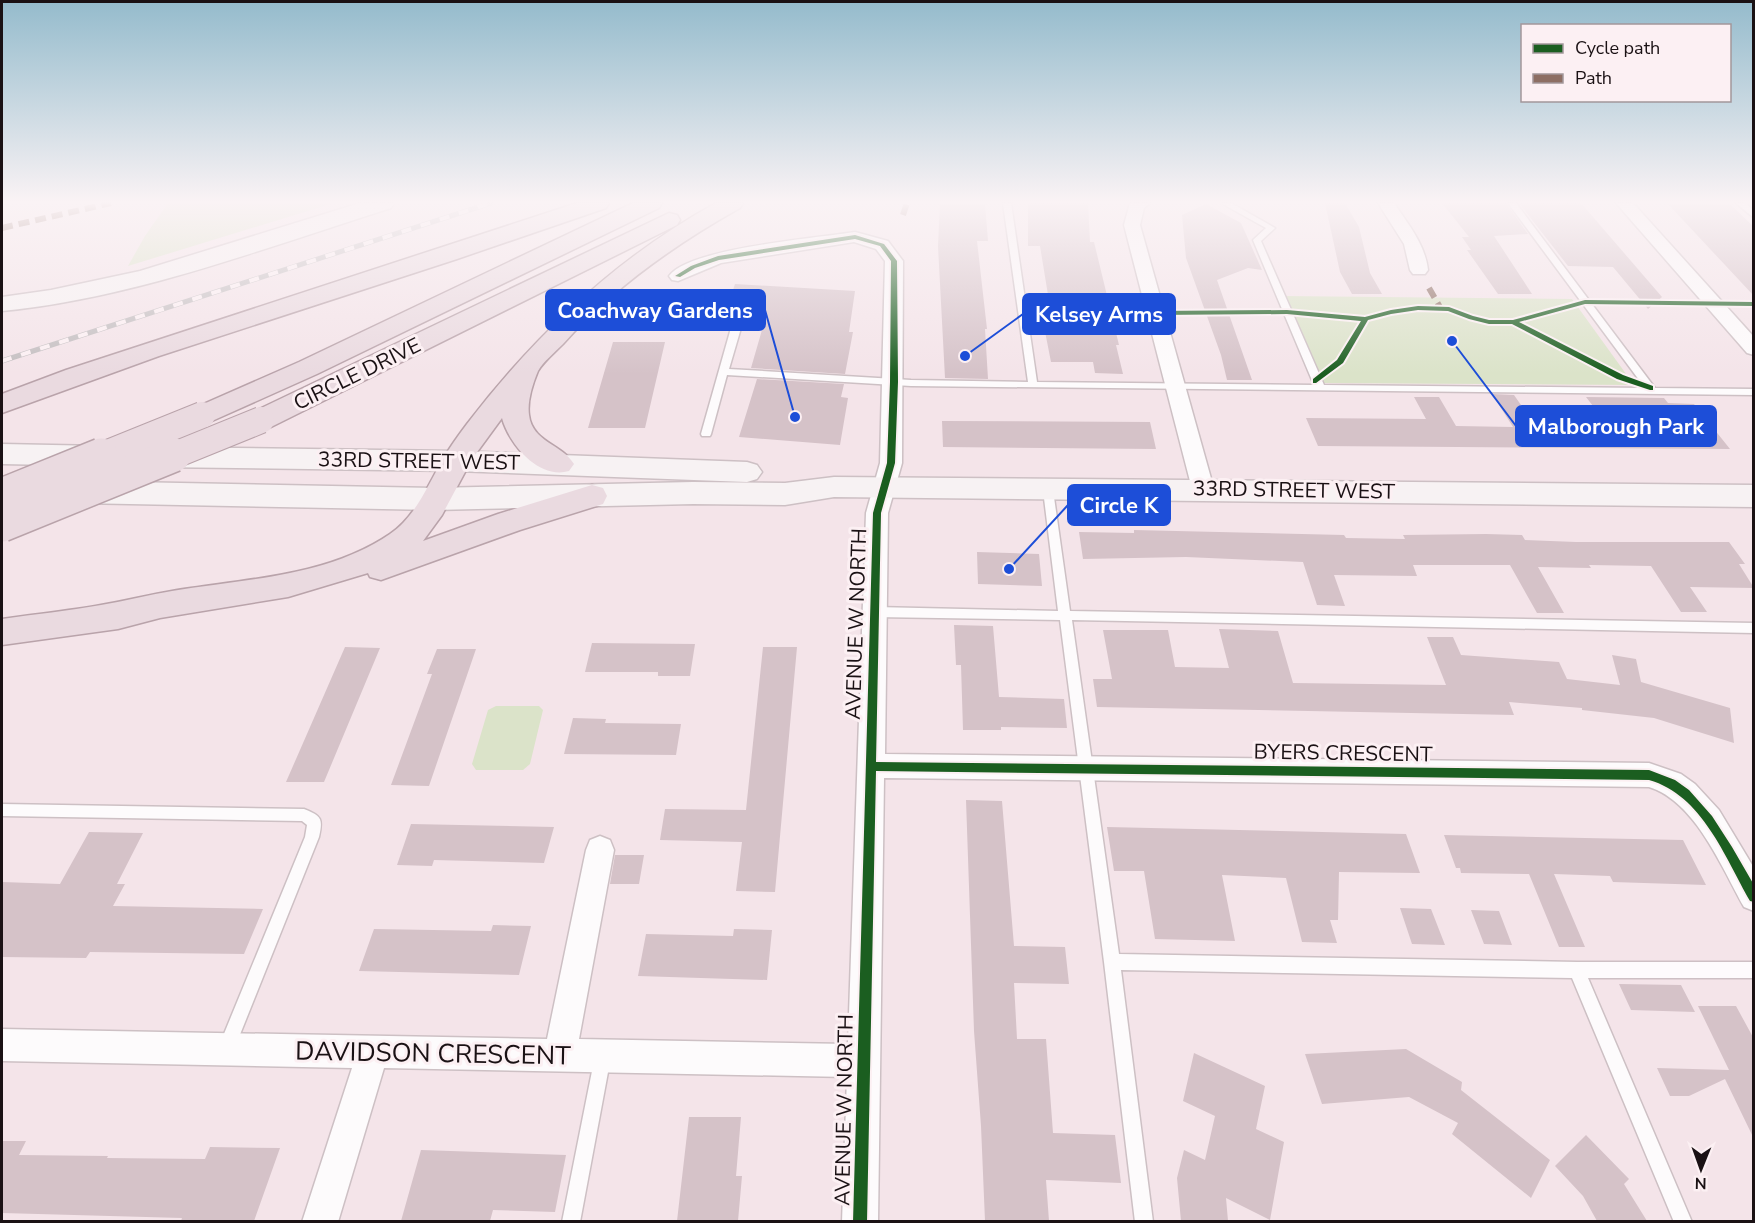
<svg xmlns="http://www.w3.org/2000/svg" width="1755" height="1223" font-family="'Nunito Sans',sans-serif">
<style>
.green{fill:#dbe3c9}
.building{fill:#d5c2c8}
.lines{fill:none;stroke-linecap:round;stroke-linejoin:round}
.lane-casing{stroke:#cdc0c4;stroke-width:3}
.street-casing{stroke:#cdc0c4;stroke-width:3}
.secondary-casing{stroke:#cdc0c4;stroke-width:3}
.highway-casing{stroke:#b9a3aa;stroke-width:3}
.lane{fill:#fdfbfc;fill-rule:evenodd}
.street{fill:#fdfbfc;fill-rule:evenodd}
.secondary{fill:#f7f2f3;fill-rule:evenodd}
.highway{fill:#eadae0;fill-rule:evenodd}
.rail-casing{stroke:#c4bfc1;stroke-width:5}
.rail{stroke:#fcf0f3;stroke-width:4;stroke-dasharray:10;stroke-linecap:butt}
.highway-bridge-far1-casing{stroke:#b9a3aa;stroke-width:28;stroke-linecap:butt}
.highway-bridge-casing{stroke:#b9a3aa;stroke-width:36;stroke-linecap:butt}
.highway-bridge-far1{stroke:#eadae0;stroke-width:26}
.highway-bridge{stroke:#eadae0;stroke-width:33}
.quiet{stroke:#8d6e63;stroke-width:6;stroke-dasharray:11 6;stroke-linecap:butt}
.cycleway-casing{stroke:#fcf0f3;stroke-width:4}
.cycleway{fill:#1b5e20;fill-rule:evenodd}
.labels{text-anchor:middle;stroke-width:6;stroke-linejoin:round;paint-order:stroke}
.street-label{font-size:21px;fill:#1a1114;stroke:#fcf0f3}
.near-street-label{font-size:26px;fill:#1a1114;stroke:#fcf0f3}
.leader{fill:none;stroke:#1d4ed8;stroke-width:2}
.callout-dot{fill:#1d4ed8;stroke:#fcf0f3;stroke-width:2}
.callout{fill:#1d4ed8;stroke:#1d4ed8;stroke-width:2}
.callout-label{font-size:22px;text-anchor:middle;font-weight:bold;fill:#fff}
</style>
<rect width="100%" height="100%" fill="#f4e4e9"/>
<path class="green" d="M168,203H334L128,266L145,236Z
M1283,296L1572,299L1634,385L1319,383Z
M496,706H539L543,710L530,764L523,770H476L472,764L488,710Z"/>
<path class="building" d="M1028,203H1088L1090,242H1094L1119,345H1116L1123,374L1095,373L1093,362H1051L1039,301H1049L1040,246H1028Z
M1325,203H1345L1359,227L1370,273L1382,294H1352L1340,272Z
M1442,203H1506L1528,234L1494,236L1532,294H1498L1467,250H1471L1462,237H1469Z
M1519,203H1581L1662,297L1648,309L1613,267L1568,266Z
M940,204H985L988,241H977L987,329H985L988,379L945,378L938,246Z
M1206,204L1241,223L1262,270L1248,268L1217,280L1252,380H1227L1221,355L1186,258L1182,215Z
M1668,204L1731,205L1754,227V296Z
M735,284L855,291L849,332H853L845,374L751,368L766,316L725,314Z
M613,342H665L645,428H588Z
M757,379L844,384L841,397L848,398L840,445L739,437Z
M1492,394L1514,395L1521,405L1593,406L1586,397L1664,398L1668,403L1694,404L1730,449L1318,446L1306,418L1426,419L1414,397H1439L1456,426L1513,427Z
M942,421L1150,422L1156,449L943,447Z
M1134,530L1344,535L1346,538L1405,539L1403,535L1486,534L1522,535L1525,540L1576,542H1729L1745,564H1739L1754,588L1690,587L1707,612H1681L1651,566L1589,565L1591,568L1538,567L1564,613H1537L1510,565H1413L1417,576L1334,575L1345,606L1317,605L1303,562L1186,557L1083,559L1079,532L1134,533Z
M977,552L1039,554L1042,586L978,584Z
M954,625L993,626L999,697L1064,699L1067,728L1001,727V730H963L961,665H956Z
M1219,629L1278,631L1293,683L1446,685L1427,637H1453L1461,655L1559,662L1567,679L1620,685L1612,655L1636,659L1641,682L1730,708L1734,743L1654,718L1582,710V708L1509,702L1514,715L1097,707L1093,679H1112L1103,630H1168L1175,667L1229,668Z
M592,643L695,644L690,676H658V672H585Z
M345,647L380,648L324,782H286Z
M763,647H797L775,892L736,891L742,842L660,840L665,809L746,810Z
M437,649H476L429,786L391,785L432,674H427Z
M573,718L606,719L605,723L681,724L676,755L564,754Z
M966,800L1002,801L1014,946L1065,947L1069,984L1014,983L1017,1039H1046L1053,1133L1115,1135L1121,1183L1046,1180L1049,1221H985L981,1126L974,1031Z
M411,824L554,827L544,863L434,860L432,866L397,865Z
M1107,827L1406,834L1420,873L1339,872L1338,920H1330L1337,943L1302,942L1286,878L1222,875L1235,941L1155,939L1144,871H1114Z
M89,832L143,833L117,884H125L113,906L263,909L244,954L90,952L86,958L2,957V882L60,884Z
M1444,835L1683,840L1706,885L1613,882L1610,876L1554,874L1585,947H1559L1529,874L1461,873L1460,868H1456Z
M615,855H644L639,884H610Z
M1400,908L1431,909L1445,945L1412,944Z
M1471,910L1499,911L1512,945L1484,944Z
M493,925L531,926L519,975L359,971L374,929L491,931Z
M734,929L772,930L767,980L638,976L646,934L733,936Z
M1619,984L1681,985L1695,1012L1631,1010Z
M1698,1006H1736L1754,1039V1139L1725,1079L1689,1096H1670L1657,1068L1729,1070Z
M1406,1049L1462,1082L1461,1090L1550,1160L1531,1198L1452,1134L1458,1123L1409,1097L1322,1104L1305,1054Z
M1194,1053L1265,1086L1256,1129L1284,1142L1270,1220L1226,1198L1228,1221H1181L1177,1178L1184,1150L1205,1160L1215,1116L1183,1101Z
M689,1117H741L736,1176H742L738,1221H677Z
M1586,1135L1629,1179L1624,1184L1647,1221H1597L1583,1196L1555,1166Z
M2,1141H26L19,1155L108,1156L107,1158L205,1159L210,1147L280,1148L254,1221H181L182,1218L2,1213Z
M421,1150L566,1155L555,1212L493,1210L490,1221H401Z"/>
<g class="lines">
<defs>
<path id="lane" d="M1003,203H1011L1037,382L1314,385L1253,240L1266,228L1221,203H1231L1275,228L1261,241L1324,385L1645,388L1508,203H1516L1655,388L1754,389V395L911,386L727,375L711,434L710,436H702L701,434L731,328L736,325L741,328L729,369L911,380L1028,382Z
M1736,203H1745L1754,211V218Z
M1048,486L1053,490L1070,611L1754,623V633L1072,620L1119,954L1577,962H1754V978H1588L1692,1222H1674L1572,978L1121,970L1153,1222H1135L1104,962L1060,620L875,617L871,615L869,612L871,609L875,607L1058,611L1043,490Z
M2,804L304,809C322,816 323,819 319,837L233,1052L227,1054L221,1052L219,1046L305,837L307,825L302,821L2,816Z
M603,1048L609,1050L611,1056L580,1222H562L595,1056L597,1050Z"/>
<path id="street" d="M1130,203H1150L1144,208L1140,225L1214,489L1211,494L1203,497L1195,494L1192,489L1124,225Z
M1378,203H1394C1408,224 1425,244 1428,270L1425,274H1413L1410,270L1404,244Z
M1616,203H1633L1754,337V355L1747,353Z
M855,232L888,241L903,261L902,463L888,513L885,754L1649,763L1681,774L1695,784L1719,810L1754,868V911L1744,907C1722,868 1695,801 1649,787L884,778L878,1222H842L847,1077L384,1068L338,1222H302L352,1068L2,1061V1029L547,1039L586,850L590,840L600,836L610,840L614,850L579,1039L848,1044L866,513L880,463L885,261L876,249L854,242L721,263L678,281L672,280L669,276C689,248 818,238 855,232Z"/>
<path id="secondary" d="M360,203H394L391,208C264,248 135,298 2,311V297L51,290L140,271Z
M2,444L102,446L112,449L116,456L112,463L102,466L2,464Z
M157,447L456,451L747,462L757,465L762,472L757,479L747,482L456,471L157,467L147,464L143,457L147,450Z
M834,477L1754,485V507L834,497L785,505L693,504L434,510L79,503L68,499L64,492L68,485L79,481L434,488L693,482L785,483Z"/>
<path id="highway" d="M577,203H609L606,208L457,259L159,356L2,413V394L66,370Z
M633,203H662L659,208L317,374L212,421L202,424L192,421L188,415L192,409L299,362Z
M716,203H743L740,208C674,245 613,288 563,344C555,352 543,362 538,371C533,383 527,401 529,415C532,442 562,444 574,464L569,471C539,480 509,444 502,418L472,459L442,515L423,541L498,514L592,485L603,488L607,496L603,504L520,530L381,580L370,577L368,573L288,597L160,618L118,629L2,645V619C35,614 68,611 101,605C125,601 148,595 172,591C244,579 327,577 390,534C415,517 427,487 442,461C449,448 458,436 467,424C536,334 616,258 716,203Z
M669,213L677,215L680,220L677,225L271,427L261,429L251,427L247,420L251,413Z"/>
</defs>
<use href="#lane" class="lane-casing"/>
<use href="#street" class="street-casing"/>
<use href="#secondary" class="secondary-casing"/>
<use href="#highway" class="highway-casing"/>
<use href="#lane" class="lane"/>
<use href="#street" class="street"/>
<use href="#secondary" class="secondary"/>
<use href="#highway" class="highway"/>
<defs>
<path id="rail" d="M2,361L491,203"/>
</defs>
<use href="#rail" class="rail-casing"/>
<use href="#rail" class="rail"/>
<defs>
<path id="highway-bridge-far1" d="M98,457L202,415
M170,457L261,420"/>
<path id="highway-bridge" d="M2,495L101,455
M2,525L174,455"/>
</defs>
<use href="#highway-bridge-far1" class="highway-bridge-far1-casing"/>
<use href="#highway-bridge" class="highway-bridge-casing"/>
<use href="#highway-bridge-far1" class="highway-bridge-far1"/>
<use href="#highway-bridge" class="highway-bridge"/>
<path class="quiet" d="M903,215L907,203
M2,228L111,203
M1429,288L1441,309"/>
<defs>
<path id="cycleway" d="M855,235L884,244L897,261L898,382L895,463L881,513L876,762L1649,770L1675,780L1689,790L1712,816L1732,847L1754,885V902L1750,901C1725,857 1702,795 1649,780L876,771L867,1222H853L873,513L887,463L890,382L891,261L880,246L855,239L719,260L695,268L680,277L675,276L691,266L718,256Z
M1585,300L1754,302V306L1585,304L1519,322L1623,375L1653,386V390H1650L1617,379L1512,324H1489L1469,319L1448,311L1418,310L1391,314L1368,320L1343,363L1316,383H1313V379L1337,360L1361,321L1287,314L1155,315L1152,313L1155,311L1287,310L1365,317L1391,310L1418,306L1449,307L1473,316L1489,320H1513Z"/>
</defs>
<use href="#cycleway" class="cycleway-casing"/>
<use href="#cycleway" class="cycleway"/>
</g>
<linearGradient id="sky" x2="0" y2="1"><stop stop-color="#94bbcc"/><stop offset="0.54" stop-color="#faf3f5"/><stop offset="1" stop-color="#faf3f5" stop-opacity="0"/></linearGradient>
<rect width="1755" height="374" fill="url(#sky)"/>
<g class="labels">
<g class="street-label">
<text transform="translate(357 374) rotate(-26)" y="7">CIRCLE DRIVE</text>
<text transform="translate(419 461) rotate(1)" y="7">33RD STREET WEST</text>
<text transform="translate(1294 490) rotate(1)" y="7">33RD STREET WEST</text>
<text transform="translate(856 624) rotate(-88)" y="7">AVENUE W NORTH</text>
<text transform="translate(1343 753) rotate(1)" y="7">BYERS CRESCENT</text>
<text transform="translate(844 1110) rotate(-89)" y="7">AVENUE W NORTH</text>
</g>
<g class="near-street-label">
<text transform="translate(433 1053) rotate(1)" y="9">DAVIDSON CRESCENT</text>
</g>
</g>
<path class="leader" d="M795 417L765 310M965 356L1023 314M1452 341L1516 426M1009 569L1068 505"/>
<g class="callout-dot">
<circle cx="795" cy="417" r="6"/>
<circle cx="965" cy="356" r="6"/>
<circle cx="1452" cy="341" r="6"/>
<circle cx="1009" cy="569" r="6"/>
</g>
<g class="callout">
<rect x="546" y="290" width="219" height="40" rx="6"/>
<rect x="1023" y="294" width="152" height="40" rx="6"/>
<rect x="1516" y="406" width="200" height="40" rx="6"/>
<rect x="1068" y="485" width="102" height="40" rx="6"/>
</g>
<g class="callout-label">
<text x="655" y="318">Coachway Gardens</text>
<text x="1099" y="322">Kelsey Arms</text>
<text x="1616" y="434">Malborough Park</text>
<text x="1119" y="513">Circle K</text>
</g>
<rect width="1755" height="1223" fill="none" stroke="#1a1114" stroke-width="6"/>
<rect x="1521" y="24" width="210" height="78" fill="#fcf0f3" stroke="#a2979a" stroke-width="1.5"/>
<rect x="1533" y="44" width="30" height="9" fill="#1b5e20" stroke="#a2979a" stroke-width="1.5"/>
<text x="1575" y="54" font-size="18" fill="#1a1114">Cycle path</text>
<rect x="1533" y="74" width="30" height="9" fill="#8d6e63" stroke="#a2979a" stroke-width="1.5"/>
<text x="1575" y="84" font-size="18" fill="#1a1114">Path</text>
<g transform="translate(1701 1169) rotate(181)" stroke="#fcf0f3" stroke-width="4.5" paint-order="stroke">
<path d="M0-4.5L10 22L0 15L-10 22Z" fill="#1a1114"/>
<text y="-9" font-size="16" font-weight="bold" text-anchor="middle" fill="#1a1114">N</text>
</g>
</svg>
